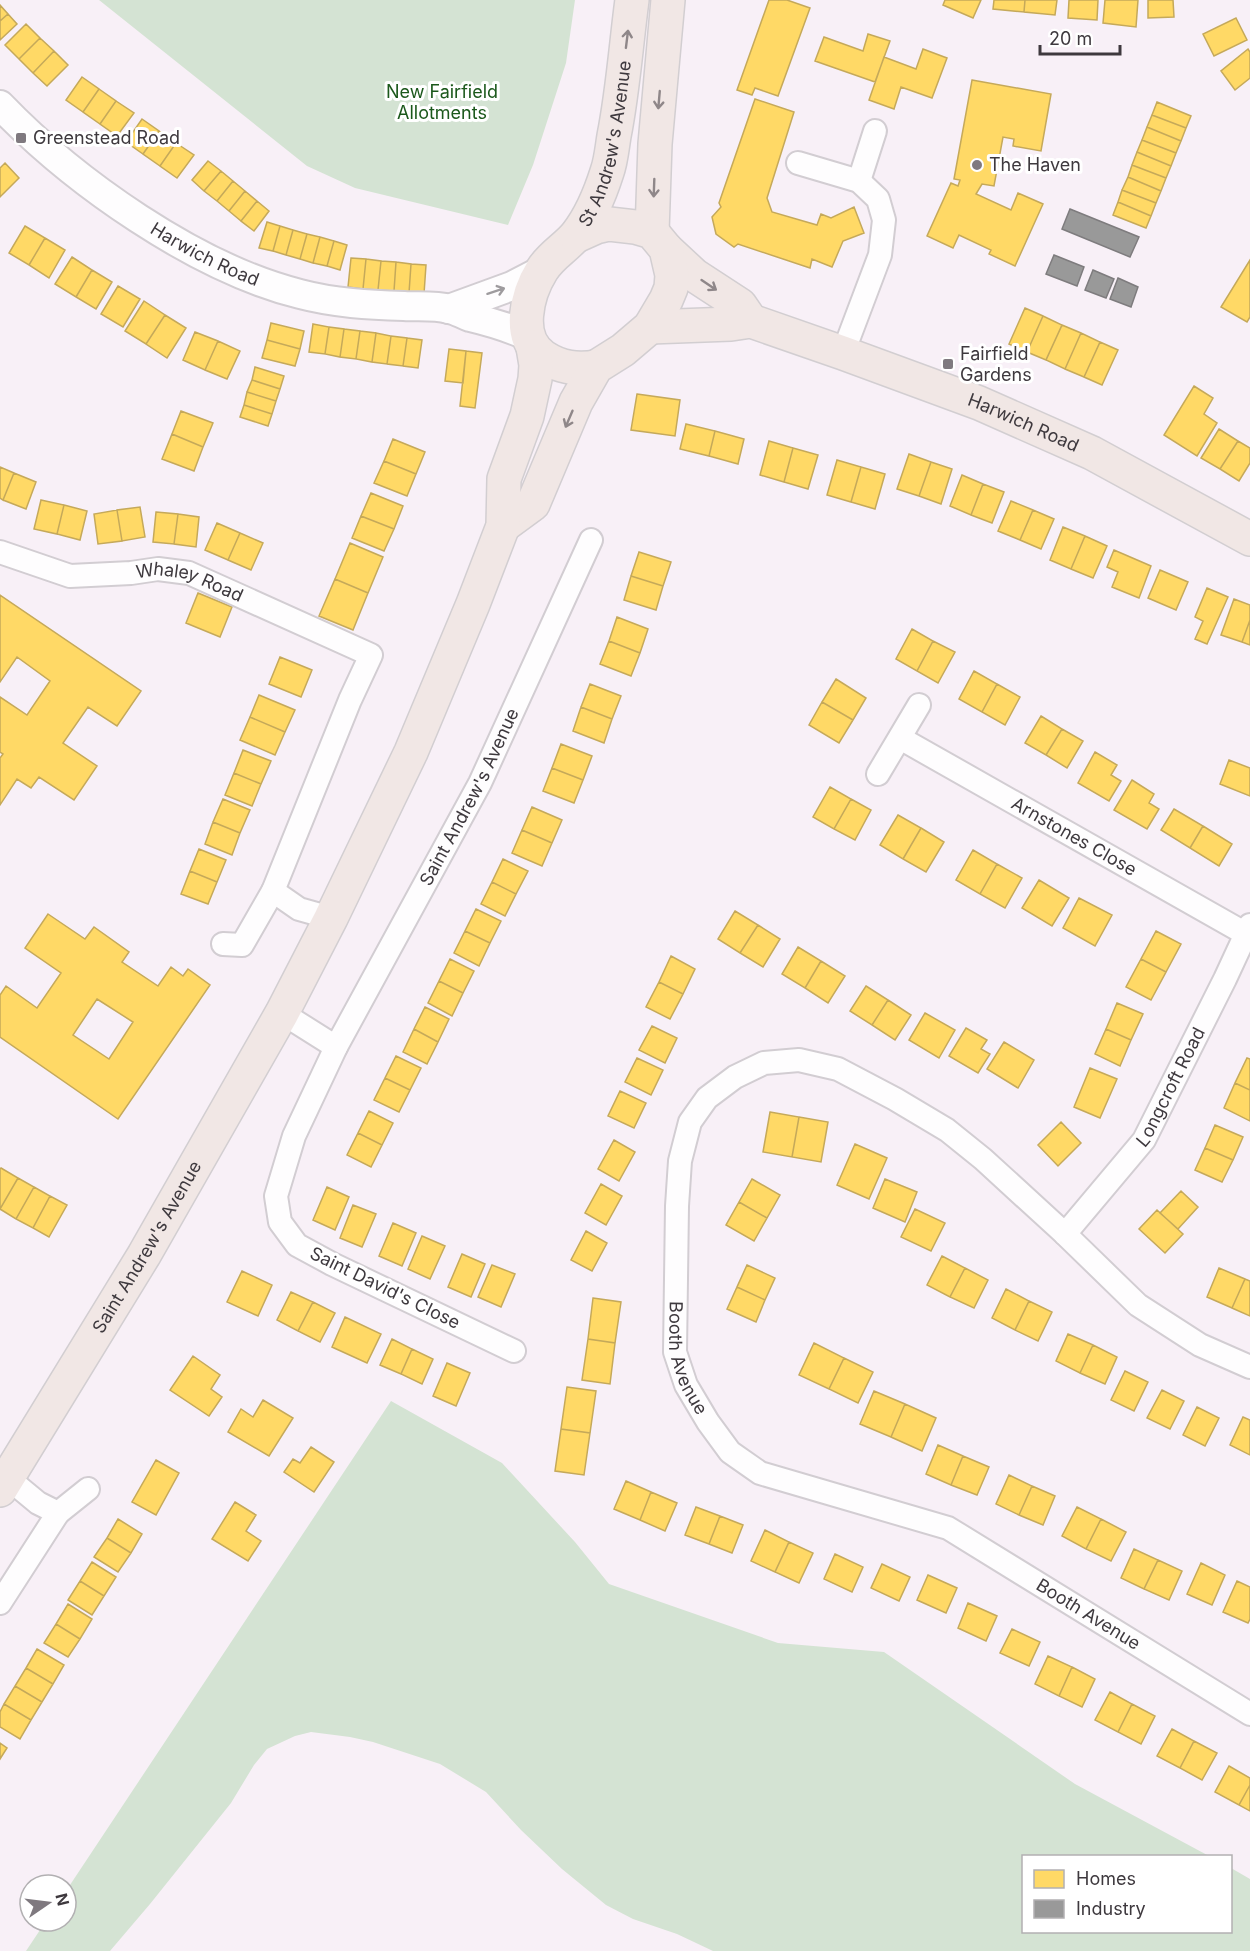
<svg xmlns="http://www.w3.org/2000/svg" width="1250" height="1951" font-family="Inter,sans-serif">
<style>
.green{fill:#d4e3d3}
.homes{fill:#ffd966;stroke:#c5a95a;stroke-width:1.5;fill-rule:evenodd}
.industry{fill:#999;stroke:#7e7c7e;stroke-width:1.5}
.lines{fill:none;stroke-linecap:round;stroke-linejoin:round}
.minor-casing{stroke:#d2cdd2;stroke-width:26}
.tertiary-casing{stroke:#d2cdd2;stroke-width:32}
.primary-casing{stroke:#d2ced1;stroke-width:36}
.minor{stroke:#fefdfe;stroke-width:22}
.tertiary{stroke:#fefdfe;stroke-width:28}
.primary{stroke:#f1e7e5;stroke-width:33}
.oneway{stroke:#8f8789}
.oneway2{stroke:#9e9b9e}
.poi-dot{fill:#7f797f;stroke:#fff;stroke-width:2}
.labels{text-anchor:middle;stroke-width:6;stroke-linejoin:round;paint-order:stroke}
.park-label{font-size:18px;fill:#1b581b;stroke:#fff}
.poi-label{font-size:18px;fill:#3e393e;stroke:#fff;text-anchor:start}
.street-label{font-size:18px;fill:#3e393e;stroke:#fff}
</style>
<rect width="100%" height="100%" fill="#f8f0f7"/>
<path class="green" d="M99,0H575L566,63L533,165L508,225L355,188L307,166Z
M391,1401L502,1463L575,1542L609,1584L778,1643L884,1652L1075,1784L1209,1856H1024V1932H1230L1231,1868L1250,1879V1951H713L677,1934L633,1919L606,1905L562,1869L521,1830L486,1792L440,1764L373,1742L350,1737L311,1732L295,1736L267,1749L254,1765L231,1803L150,1904L110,1951H26L46,1921H66V1891Z"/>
<path class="homes" d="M769,0H787L810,8L778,96L755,88L752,95L737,90Z
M945,0H981L973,18L943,5Z
M994,0H1025L1024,12L993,9Z
M1025,0H1057L1055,15L1024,12Z
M1069,0H1098L1097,20L1068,18Z
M1105,0H1138L1136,27L1103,23Z
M1148,0H1173L1174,17L1148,18Z
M0,5L8,14L0,21Z
M8,14L17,24L0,40V21Z
M1236,18L1247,40L1214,56L1203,34Z
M26,24L40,38L19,59L5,45Z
M868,34L890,41L875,82L815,61L824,37L863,51Z
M40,38L54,51L33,73L19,59Z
M923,49L947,58L932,98L901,87L894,109L869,100L884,57L916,69Z
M1248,49L1250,52V78L1235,90L1221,71Z
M54,51L68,65L47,86L33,73Z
M82,77L99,89L83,112L66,100Z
M972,80L1051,94L1041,151L1013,146L1014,139L1003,137L994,186L982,184L976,194L1011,210L1018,193L1043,204L1015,266L989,254L991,250L959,235L953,248L927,236L951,183L958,186L960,180L954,179Z
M99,89L116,101L100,124L83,112Z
M755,99L794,112L767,198L772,212L817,225L821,214L831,218L854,207L864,233L843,241L832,267L812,259L810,268L738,244L734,247L716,234L712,217L721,207L719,203Z
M116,101L134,113L117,136L100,124Z
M1157,102L1191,116L1186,128L1152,115Z
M1152,115L1186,128L1181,141L1147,127Z
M142,119L159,131L143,154L126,142Z
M1147,127L1181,141L1176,153L1142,140Z
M159,131L176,143L160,166L143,154Z
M1142,140L1176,153L1171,166L1137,152Z
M176,143L194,155L177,178L160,166Z
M1137,152L1171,166L1166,178L1132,165Z
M208,161L221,171L204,191L192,180Z
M5,163L19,178L0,197V168Z
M1132,165L1166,178L1161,191L1128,177Z
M221,171L233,181L217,201L204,191Z
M1128,177L1161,191L1156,203L1122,190Z
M233,181L245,191L229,211L217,201Z
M1122,190L1156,203L1151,216L1118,202Z
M245,191L257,201L241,221L229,211Z
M257,201L269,211L254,231L241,221Z
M1118,202L1151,216L1146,228L1113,215Z
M267,222L280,226L273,251L259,248Z
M25,226L45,238L29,265L9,253Z
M280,226L293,230L286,255L273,251Z
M293,230L307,234L300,259L286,255Z
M307,234L320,237L313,263L300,259Z
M320,237L334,241L327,266L313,263Z
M45,238L65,250L49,278L29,265Z
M334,241L347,245L340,270L327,266Z
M72,257L92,270L76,297L55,284Z
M351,258L366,259L363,289L348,287Z
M366,259L381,261L378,290L363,289Z
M1250,260V317L1247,322L1221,307Z
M381,261L396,262L394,291L378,290Z
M396,262L411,264L409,293L394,291Z
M411,264L426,265L424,294L409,293Z
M92,270L112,282L96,309L76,297Z
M118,286L140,299L123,327L101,314Z
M144,301L165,315L146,344L125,331Z
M1025,308L1043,316L1027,352L1009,344Z
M165,315L186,328L167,358L146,344Z
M1043,316L1062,325L1046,360L1027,352Z
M271,323L304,331L300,349L267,340Z
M313,324L329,327L325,354L309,352Z
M1062,325L1081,333L1065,369L1046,360Z
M329,327L344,329L340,357L325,354Z
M344,329L360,331L356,359L340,357Z
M360,331L376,333L372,362L356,359Z
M195,332L218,341L205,370L183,360Z
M376,333L391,336L387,364L372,362Z
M1081,333L1100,342L1084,377L1065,369Z
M391,336L407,338L403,366L387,364Z
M407,338L422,340L418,368L403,366Z
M267,340L300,349L295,366L262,358Z
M218,341L240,351L227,379L205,370Z
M1100,342L1118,350L1102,385L1084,377Z
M449,349L466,351L463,383L445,381Z
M466,351L482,353L475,408L460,406Z
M255,367L284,376L280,389L252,380Z
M252,380L280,389L276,401L247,392Z
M1194,386L1213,398L1204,414L1217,423L1197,456L1164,435Z
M247,392L276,401L272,414L244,405Z
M637,394L680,400L675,436L631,430Z
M244,405L272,414L268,426L240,417Z
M181,411L213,423L203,447L172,434Z
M686,424L715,431L709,456L680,449Z
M1219,429L1238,441L1220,469L1201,458Z
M715,431L744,439L738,464L709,456Z
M172,434L203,447L194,471L162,459Z
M393,439L425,452L416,474L384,461Z
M769,441L793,448L784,482L760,475Z
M1238,441L1250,448V463L1239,481L1220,469Z
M793,448L818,455L808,489L784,482Z
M909,454L931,462L919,496L897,489Z
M837,460L861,467L851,502L827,495Z
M384,461L416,474L407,496L374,483Z
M931,462L952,469L941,504L919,496Z
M0,467L14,473L3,500L0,498Z
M861,467L885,474L875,509L851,502Z
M14,473L36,482L26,509L3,500Z
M962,475L983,484L971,515L950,506Z
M983,484L1004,492L992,523L971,515Z
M371,493L403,506L394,529L361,516Z
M41,500L64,505L57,534L34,529Z
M1011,501L1033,510L1020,540L998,531Z
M64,505L87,511L80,540L57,534Z
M140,507L145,537L122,541L117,510Z
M117,510L122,541L98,544L94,514Z
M1033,510L1054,519L1041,549L1020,540Z
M156,512L178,514L174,544L153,542Z
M178,514L199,517L196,547L174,544Z
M361,516L394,529L384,551L352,538Z
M217,523L240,533L228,560L205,550Z
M1063,527L1085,536L1071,569L1050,560Z
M240,533L263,543L251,570L228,560Z
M1085,536L1107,546L1093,578L1071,569Z
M350,543L383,557L368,593L335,579Z
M1114,550L1151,566L1139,598L1112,587L1118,572L1107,567Z
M639,552L671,562L663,586L631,576Z
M1160,570L1188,582L1176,610L1148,598Z
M631,576L663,586L656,610L624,600Z
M335,579L368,593L353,630L319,616Z
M1207,588L1228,597L1207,644L1195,639L1203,621L1195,617Z
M198,593L232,607L220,637L186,623Z
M0,595L141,691L117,726L88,707L63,743L97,766L74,800L39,777L31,788L17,779L0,805V758L3,754L0,752V697L27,715L50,681L17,657L0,682Z
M1234,599L1250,605V620L1242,642L1221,635Z
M617,617L648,629L640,653L609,641Z
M1250,620V645L1242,642Z
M912,629L933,641L917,671L896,659Z
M609,641L640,653L631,676L600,664Z
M933,641L955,652L938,683L917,671Z
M280,657L312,670L301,697L269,684Z
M974,671L997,684L982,712L959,699Z
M836,679L866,698L853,720L822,702Z
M590,684L621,696L612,719L581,707Z
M997,684L1020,697L1005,725L982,712Z
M259,695L295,710L285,732L250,717Z
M822,702L853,720L839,743L809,725Z
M581,707L612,719L604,743L573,731Z
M1041,716L1062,729L1046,755L1025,743Z
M250,717L285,732L275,755L240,740Z
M1062,729L1083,741L1067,768L1046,755Z
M561,744L592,756L583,780L552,768Z
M243,750L271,761L261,784L234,773Z
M1095,752L1117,765L1111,775L1121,781L1109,801L1078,783Z
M1229,760L1250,768V796L1220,784Z
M552,768L583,780L574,803L543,791Z
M234,773L261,784L252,806L225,795Z
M1132,780L1154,794L1149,803L1159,809L1147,829L1114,810Z
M830,787L851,799L834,829L813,817Z
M223,799L250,810L240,833L213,822Z
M851,799L871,810L855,840L834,829Z
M532,807L562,820L552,843L522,830Z
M1174,809L1203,826L1190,848L1161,830Z
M898,815L921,828L903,859L880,845Z
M213,822L240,833L232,855L205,844Z
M1203,826L1232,844L1219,866L1190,848Z
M921,828L944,842L926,872L903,859Z
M522,830L552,843L542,866L512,853Z
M199,849L226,860L217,882L190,871Z
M973,850L997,864L980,894L956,880Z
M503,859L528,871L516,894L492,882Z
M997,864L1022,878L1005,908L980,894Z
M190,871L217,882L208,904L181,894Z
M1039,880L1069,898L1052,926L1022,908Z
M492,882L516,894L505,916L481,904Z
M1079,898L1112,915L1095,946L1063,928Z
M476,909L501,921L490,943L465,931Z
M735,911L758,925L740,953L718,939Z
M48,914L85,939L94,927L129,952L122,962L158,986L171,967L183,976L188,969L210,985L118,1119L0,1037V995L6,986L37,1008L61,973L25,948ZM97,999L133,1022L109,1059L73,1035Z
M758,925L780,939L763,967L740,953Z
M465,931L490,943L479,966L454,953Z
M1156,931L1181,944L1166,972L1141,959Z
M798,947L821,961L805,988L782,974Z
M671,956L695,969L683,994L659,982Z
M450,959L474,971L463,993L439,981Z
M1141,959L1166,972L1151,1000L1126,987Z
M821,961L845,976L828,1003L805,988Z
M439,981L463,993L452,1016L428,1003Z
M659,982L683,994L670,1019L646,1007Z
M866,986L888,1000L872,1025L850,1011Z
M888,1000L911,1015L895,1040L872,1025Z
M1117,1003L1143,1014L1131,1040L1106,1029Z
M425,1007L449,1019L438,1042L414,1029Z
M925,1013L955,1030L939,1058L909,1040Z
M652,1026L677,1038L665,1063L639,1050Z
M966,1028L987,1040L981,1049L990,1054L978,1073L949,1056Z
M414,1029L438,1042L427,1064L403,1052Z
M1106,1029L1131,1040L1120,1066L1095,1054Z
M1004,1042L1034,1060L1018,1088L987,1069Z
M396,1056L421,1068L410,1090L385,1078Z
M637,1058L663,1070L651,1095L625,1082Z
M1247,1058L1250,1059V1090L1235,1083Z
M1090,1068L1117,1079L1100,1118L1074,1107Z
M385,1078L410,1090L399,1112L374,1100Z
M1235,1083L1250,1090V1121L1224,1108Z
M620,1091L646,1103L634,1128L608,1116Z
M369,1111L393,1123L382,1145L358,1133Z
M770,1112L799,1117L792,1157L763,1152Z
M799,1117L828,1122L821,1162L792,1157Z
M1061,1122L1081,1143L1058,1166L1038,1145Z
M1215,1125L1243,1137L1233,1160L1205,1148Z
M358,1133L382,1145L371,1167L347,1155Z
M614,1140L635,1152L619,1181L598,1169Z
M855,1144L887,1158L869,1199L837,1185Z
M1205,1148L1233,1160L1222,1182L1195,1170Z
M1,1168L18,1178L0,1209V1169Z
M18,1178L34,1187L16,1219L0,1209Z
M752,1179L780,1195L767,1218L739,1202Z
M885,1179L917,1192L905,1222L873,1208Z
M601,1184L622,1196L606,1225L585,1213Z
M34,1187L50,1196L33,1228L16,1219Z
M327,1187L349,1197L335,1230L313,1220Z
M1181,1191L1198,1207L1178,1229L1160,1213Z
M50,1196L67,1205L49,1237L33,1228Z
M739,1202L767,1218L754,1241L726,1225Z
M353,1205L376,1214L362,1247L340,1238Z
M915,1209L945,1223L931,1251L901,1237Z
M1157,1210L1183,1234L1165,1253L1139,1229Z
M393,1223L416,1233L402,1266L379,1256Z
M586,1231L607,1243L592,1271L571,1260Z
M422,1236L445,1246L430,1279L408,1269Z
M462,1254L485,1264L471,1297L448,1287Z
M942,1256L965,1268L950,1297L927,1285Z
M492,1265L515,1274L501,1307L478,1297Z
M747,1265L775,1278L765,1300L737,1287Z
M965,1268L988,1280L974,1308L950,1297Z
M1219,1268L1245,1279L1232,1308L1207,1297Z
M242,1271L272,1285L258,1316L227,1302Z
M1245,1279L1250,1281V1316L1232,1308Z
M737,1287L765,1300L756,1322L727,1309Z
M1006,1289L1029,1301L1015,1330L992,1318Z
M291,1292L313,1302L298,1331L277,1320Z
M593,1298L621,1302L615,1343L588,1339Z
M1029,1301L1052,1312L1038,1341L1015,1330Z
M313,1302L335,1313L320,1342L298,1331Z
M345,1317L381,1334L367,1363L332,1347Z
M1068,1334L1093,1345L1080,1373L1056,1361Z
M392,1339L412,1349L401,1374L380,1365Z
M588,1339L615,1343L610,1384L582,1380Z
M814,1343L844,1358L829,1389L799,1375Z
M1093,1345L1117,1357L1105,1384L1080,1373Z
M412,1349L433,1359L422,1384L401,1374Z
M193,1356L220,1375L211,1389L222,1397L209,1416L170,1390Z
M844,1358L873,1372L858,1403L829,1389Z
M447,1363L470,1373L456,1406L433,1396Z
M1125,1371L1148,1382L1134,1411L1111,1400Z
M567,1387L596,1391L590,1433L561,1429Z
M1162,1390L1184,1401L1170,1429L1147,1418Z
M874,1391L905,1404L891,1437L860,1424Z
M263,1400L293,1418L269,1456L228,1432L241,1409L253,1417Z
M905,1404L936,1418L922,1451L891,1437Z
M1197,1407L1219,1418L1205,1446L1183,1435Z
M1243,1417L1250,1420V1455L1230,1445Z
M561,1429L590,1433L584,1475L555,1471Z
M938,1445L963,1456L951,1485L926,1474Z
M311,1447L334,1462L314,1492L284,1472L293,1459L300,1463Z
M963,1456L989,1467L977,1495L951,1485Z
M156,1460L179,1473L156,1515L132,1502Z
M1009,1475L1032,1486L1019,1515L996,1504Z
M626,1481L651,1492L640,1520L614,1509Z
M1032,1486L1055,1496L1043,1525L1019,1515Z
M651,1492L677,1503L665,1531L640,1520Z
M235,1502L256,1515L246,1531L261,1541L248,1561L212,1539Z
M696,1507L720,1516L709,1544L685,1535Z
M1077,1507L1101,1519L1086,1549L1062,1536Z
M720,1516L743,1525L732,1553L709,1544Z
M118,1519L142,1534L131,1553L107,1538Z
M1101,1519L1126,1532L1111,1561L1086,1549Z
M765,1530L789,1542L775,1572L751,1561Z
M107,1538L131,1553L118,1572L94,1557Z
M789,1542L813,1553L799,1583L775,1572Z
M1134,1549L1158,1560L1144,1589L1121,1578Z
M835,1554L863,1567L852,1592L824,1579Z
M1158,1560L1182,1571L1169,1600L1144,1589Z
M92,1562L116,1577L104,1596L80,1581Z
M1201,1563L1225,1575L1212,1605L1187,1594Z
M882,1564L910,1577L899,1601L871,1588Z
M928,1575L957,1588L946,1613L917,1600Z
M80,1581L104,1596L92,1615L68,1600Z
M1237,1581L1250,1587V1619L1248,1623L1223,1612Z
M968,1603L997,1616L986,1641L958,1628Z
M68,1604L92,1619L80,1639L56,1624Z
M56,1624L80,1639L68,1657L44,1643Z
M1012,1629L1040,1642L1029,1666L1000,1653Z
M37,1649L64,1665L53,1684L26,1668Z
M1048,1656L1072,1667L1059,1696L1035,1684Z
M1072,1667L1095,1679L1082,1707L1059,1696Z
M26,1668L53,1684L42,1702L15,1686Z
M15,1686L42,1702L31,1720L4,1704Z
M1110,1692L1132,1704L1118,1732L1095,1720Z
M4,1704L31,1720L20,1739L0,1727V1712Z
M1132,1704L1155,1716L1141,1744L1118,1732Z
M1172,1729L1194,1741L1180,1768L1157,1756Z
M1194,1741L1217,1753L1202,1780L1180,1768Z
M0,1743L7,1748L0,1759Z
M1229,1766L1250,1778V1785L1239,1805L1215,1792Z
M1250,1785V1811L1239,1805Z"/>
<path class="industry" d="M1070,209L1139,237L1130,257L1062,229Z
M1054,255L1084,267L1077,286L1046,274Z
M1093,270L1114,279L1106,298L1085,290Z
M1118,278L1138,287L1131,307L1110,299Z"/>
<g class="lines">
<defs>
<g id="minor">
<path d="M798,163L859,181L878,199L884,220L880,255L843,353"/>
<path d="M859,181L875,131"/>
<path id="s1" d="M0,552L70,576L131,573L158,569L189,573L371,655L350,700L273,891L299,909L331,918"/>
<path id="s2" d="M900,738L1246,934"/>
<path d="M878,774L919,705"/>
<path d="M223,944L242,945L273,891"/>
<path d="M282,1013L336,1047"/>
<path id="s3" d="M1065,1234L1144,1140L1225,979L1250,925"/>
<path id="s4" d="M514,1351L332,1264L297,1245L280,1222L276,1196L294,1136L336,1047L480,783L591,540"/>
<path id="s5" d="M1250,1367L1200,1345L1138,1305L1065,1234L983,1159L947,1130L895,1099L838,1069L799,1060L764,1063L735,1077L707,1098L690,1122L680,1161L677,1206L675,1352L686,1385L708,1422L730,1452L760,1473L948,1528L1250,1714"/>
<path d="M58,1513L88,1489"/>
<path d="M0,1603L58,1513L38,1503L9,1479"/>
</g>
<g id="tertiary">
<path id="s6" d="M0,105C74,182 196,268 300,294C334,303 369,305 404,306C418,307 435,305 449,309C457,310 463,315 470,317C491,322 507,327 526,335"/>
<path d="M449,309L512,286L541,271"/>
</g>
<g id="primary">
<path d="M652,232L655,144L668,0"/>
<path d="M666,249L694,275L740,305L751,321"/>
<path id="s7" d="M650,327L731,324L751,321L843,353L979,403L1092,453L1250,539"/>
<path id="s8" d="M596,367C577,370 561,368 544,357C515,339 527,294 542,270C551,255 567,247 577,234C591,216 600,194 607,172C611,161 612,148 614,136C623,91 626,45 632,0"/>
<path d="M503,526L533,504L576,402L596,367L623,350L650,327L666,300L671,288L672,275L666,249L652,232L635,227L609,224L596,227L576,236"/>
<path id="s9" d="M0,1490L144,1255L282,1013L331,918L411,752L473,604L503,526L504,479L527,416L535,379L536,365L533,347"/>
</g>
</defs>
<use href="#minor" class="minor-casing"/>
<use href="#tertiary" class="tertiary-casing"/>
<use href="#primary" class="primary-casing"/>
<use href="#minor" class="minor"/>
<use href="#tertiary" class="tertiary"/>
<use href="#primary" class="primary"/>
</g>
<defs><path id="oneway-shaft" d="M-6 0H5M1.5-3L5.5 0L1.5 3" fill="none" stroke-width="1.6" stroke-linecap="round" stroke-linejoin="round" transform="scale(1.5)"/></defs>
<g class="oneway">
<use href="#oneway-shaft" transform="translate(627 39) rotate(-83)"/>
<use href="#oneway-shaft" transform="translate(659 100) rotate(95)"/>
<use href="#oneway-shaft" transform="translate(654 188) rotate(92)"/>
<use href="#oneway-shaft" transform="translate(709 285) rotate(34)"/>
<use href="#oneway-shaft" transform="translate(569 419) rotate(113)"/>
</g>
<use class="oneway2" href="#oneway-shaft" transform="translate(496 291) rotate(-18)"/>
<g class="poi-dot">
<rect x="15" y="132" width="12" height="12" rx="3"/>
<circle cx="977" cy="165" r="6"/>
<rect x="942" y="358" width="12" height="12" rx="3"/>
</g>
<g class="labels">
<g class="park-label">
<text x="442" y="98">New Fairfield<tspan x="442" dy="21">Allotments</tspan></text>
</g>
<g class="poi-label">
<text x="33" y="144">Greenstead Road</text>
<text x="989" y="171">The Haven</text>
<text x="960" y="360">Fairfield<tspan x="960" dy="21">Gardens</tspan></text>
</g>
<g class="street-label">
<text dy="6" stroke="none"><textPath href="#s8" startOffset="297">St Andrew's Avenue</textPath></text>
<text dy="6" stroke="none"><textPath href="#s6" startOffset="255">Harwich Road</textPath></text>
<text dy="6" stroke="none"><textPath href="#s7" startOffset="392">Harwich Road</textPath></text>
<text dy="6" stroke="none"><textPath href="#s1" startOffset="196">Whaley Road</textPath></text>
<text dy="6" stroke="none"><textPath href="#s4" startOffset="741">Saint Andrew's Avenue</textPath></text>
<text dy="6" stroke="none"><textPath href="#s2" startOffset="200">Arnstones Close</textPath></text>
<text dy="6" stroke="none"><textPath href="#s3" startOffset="182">Longcroft Road</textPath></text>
<text dy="6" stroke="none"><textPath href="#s9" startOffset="284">Saint Andrew's Avenue</textPath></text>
<text transform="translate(385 1288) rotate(26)" y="6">Saint David's Close</text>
<text dy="6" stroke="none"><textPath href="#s5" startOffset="924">Booth Avenue</textPath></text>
<text dy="6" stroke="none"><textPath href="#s5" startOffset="1428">Booth Avenue</textPath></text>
</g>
</g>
<rect x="1022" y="1855" width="210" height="78" fill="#ffffff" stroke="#b2b0b2" stroke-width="1.5"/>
<rect x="1034" y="1870" width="30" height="18" fill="#ffd966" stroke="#b2b0b2" stroke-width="1.5"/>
<text x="1076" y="1885" font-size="18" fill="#3e393e">Homes</text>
<rect x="1034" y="1900" width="30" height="18" fill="#999999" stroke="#b2b0b2" stroke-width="1.5"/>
<text x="1076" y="1915" font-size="18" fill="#3e393e">Industry</text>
<g transform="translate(48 1903) rotate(76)"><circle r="28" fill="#ffffff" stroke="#b2b0b2" stroke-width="1.5"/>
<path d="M0-4.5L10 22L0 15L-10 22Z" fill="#7f797f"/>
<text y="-9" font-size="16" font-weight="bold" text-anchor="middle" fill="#3e393e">N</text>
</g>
<path d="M1040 45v9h80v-9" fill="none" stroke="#3e393e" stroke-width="3"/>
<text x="1049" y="45" font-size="18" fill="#3e393e" stroke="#ffffff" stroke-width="4.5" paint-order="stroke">20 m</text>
</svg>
